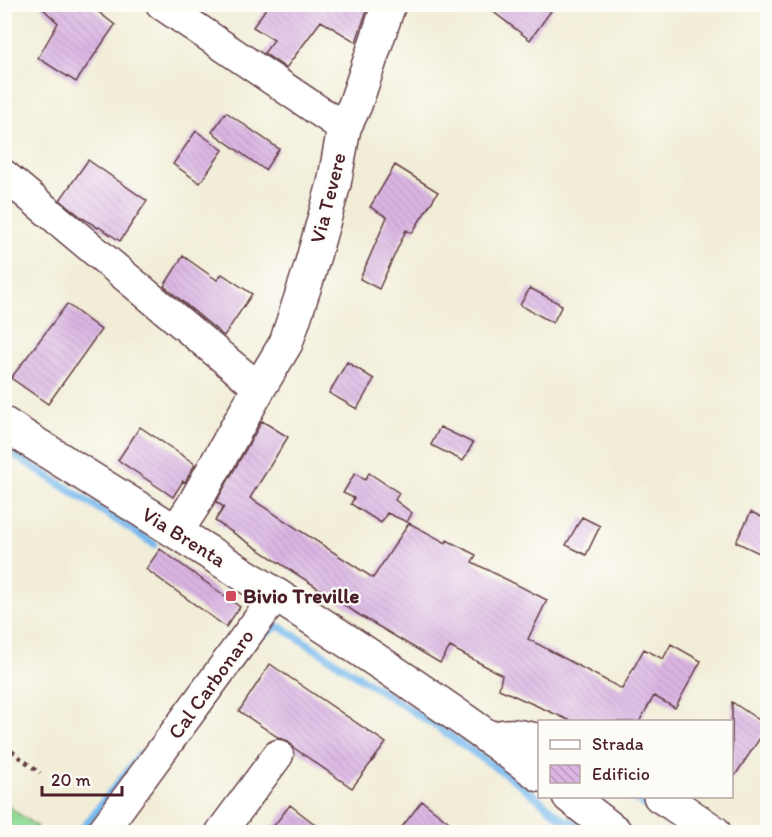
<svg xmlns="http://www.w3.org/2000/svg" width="772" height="837" font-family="Itim,sans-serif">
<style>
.grass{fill:url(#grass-tufts);stroke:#6f7e62;stroke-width:1.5}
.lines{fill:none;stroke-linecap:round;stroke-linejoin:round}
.stream{stroke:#77b9ed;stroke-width:8}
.building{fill:url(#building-back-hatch)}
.minor-casing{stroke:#633e45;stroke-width:33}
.tertiary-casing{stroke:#633e45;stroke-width:36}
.secondary-casing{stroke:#633e45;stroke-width:36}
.path{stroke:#633e45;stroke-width:4;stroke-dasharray:4.5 4.5;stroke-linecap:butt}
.minor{stroke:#fff;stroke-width:30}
.tertiary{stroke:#fff;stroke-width:33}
.secondary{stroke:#fff;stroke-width:33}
.poi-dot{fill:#d1495b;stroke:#fdfcf7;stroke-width:2}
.labels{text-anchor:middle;stroke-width:4.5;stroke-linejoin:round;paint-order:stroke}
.street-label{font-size:21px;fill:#4a1f2b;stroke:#fdfcf7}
.poi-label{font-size:21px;font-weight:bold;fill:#4a1f2b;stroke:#fdfcf7;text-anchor:start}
</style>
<defs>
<pattern id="grass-tufts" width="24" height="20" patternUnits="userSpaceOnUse" patternTransform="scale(1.5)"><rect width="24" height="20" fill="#94dd98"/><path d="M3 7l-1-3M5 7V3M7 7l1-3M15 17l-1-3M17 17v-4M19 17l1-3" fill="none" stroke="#81bd83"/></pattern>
<pattern id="building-back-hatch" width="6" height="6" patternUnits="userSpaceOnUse" patternTransform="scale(1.5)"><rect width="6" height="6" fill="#dab5e3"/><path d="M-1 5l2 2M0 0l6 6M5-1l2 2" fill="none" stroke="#bd9bc3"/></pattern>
</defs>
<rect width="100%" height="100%" fill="#fdfcf7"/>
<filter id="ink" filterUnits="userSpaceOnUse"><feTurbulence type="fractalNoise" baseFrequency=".0167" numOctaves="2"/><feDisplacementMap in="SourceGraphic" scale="12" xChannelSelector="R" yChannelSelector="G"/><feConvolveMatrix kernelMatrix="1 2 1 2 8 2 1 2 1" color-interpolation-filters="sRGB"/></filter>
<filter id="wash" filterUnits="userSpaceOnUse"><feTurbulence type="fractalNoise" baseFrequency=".008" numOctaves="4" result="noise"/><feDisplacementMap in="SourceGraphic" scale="24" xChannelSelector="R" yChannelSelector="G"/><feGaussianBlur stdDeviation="1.35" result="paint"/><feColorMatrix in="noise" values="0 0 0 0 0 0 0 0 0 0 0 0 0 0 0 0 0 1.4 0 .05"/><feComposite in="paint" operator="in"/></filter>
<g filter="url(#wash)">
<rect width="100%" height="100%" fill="#f1edd7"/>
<path class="grass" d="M5,804L37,827L33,832H5Z"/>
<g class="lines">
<path class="stream" d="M4,448L154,544
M266,633L276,627H281L433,724L516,781L564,820L582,823V832
M629,796C649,804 667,820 684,832
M80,832L140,755"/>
</g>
<g id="blocks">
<path class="building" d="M38,4H88L115,25L76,82L38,58L58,23Z
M269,4H369L356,42L321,21L286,68L264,53L274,40L253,27Z
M483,4H556L530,40Z
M226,112L279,149L265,170L212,132Z
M196,131L223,150L200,183L173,164Z
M88,160L147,201L120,241L99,227L98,228L81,217L60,200Z
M395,165L438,192L412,233L406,230L379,289L360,279L387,217L370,207Z
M183,256L217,280L222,274L252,294L224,336L164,286Z
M530,288L562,305L553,323L520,305Z
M67,304L101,330L48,404L11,378Z
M347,362L374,379L357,409L329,393Z
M262,421L288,437L250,498L373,578L409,523L446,543L447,540L476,555L472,562L547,600L528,639L622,689L644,649L663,659L671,644L701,661L675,708L654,696L639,722H573L499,689L502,675L450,647L440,663L361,616L215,521L224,507L216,502Z
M140,427L195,464L185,482L183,481L173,497L118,460Z
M440,427L473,443L463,461L431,445Z
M355,473L365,480L369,473L399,493L395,500L412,513L407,522L387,513L381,523L351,504L354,498L343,493Z
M751,512L768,520V539L761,554L736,542Z
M582,517L600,526L586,555L566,545Z
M160,549L240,607L226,627L146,569Z
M270,664L386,743L352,788L294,748L288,741L279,738L239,711Z
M732,702L768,726L732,780Z
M422,801L462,832H398Z
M290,805L325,832H269Z"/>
</g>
</g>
<g filter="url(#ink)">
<use href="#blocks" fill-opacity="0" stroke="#633e45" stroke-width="1.5"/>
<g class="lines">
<defs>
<path id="minor" d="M161,4L344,128
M4,175L259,388
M102,832L277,594
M221,832L278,755"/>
<path id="tertiary" d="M4,424C168,528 334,627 492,740
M176,532L193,506L259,388L286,343L309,273L334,184L344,128L355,105L389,4"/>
<path id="secondary" d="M492,740L540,775
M492,740C509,732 522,737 540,741
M569,796L615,832
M660,796L673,804L714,832"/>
</defs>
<use href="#minor" class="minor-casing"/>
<use href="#tertiary" class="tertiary-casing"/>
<use href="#secondary" class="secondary-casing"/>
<path class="path" d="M4,745L40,773"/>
<use href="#minor" class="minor"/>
<use href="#tertiary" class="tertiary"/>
<use href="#secondary" class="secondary"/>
</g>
</g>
<rect class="poi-dot" x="225" y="590" width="12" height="12" rx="3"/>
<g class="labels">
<g class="street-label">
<text transform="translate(328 198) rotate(-76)" y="7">Via Tevere</text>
<text transform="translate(184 537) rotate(32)" y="7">Via Brenta</text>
<text transform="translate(211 684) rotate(-54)" y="7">Cal Carbonaro</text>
</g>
<g class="poi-label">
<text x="243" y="603">Bivio Treville</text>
</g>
</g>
<rect width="772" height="837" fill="none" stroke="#fdfcf7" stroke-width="24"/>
<rect x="538" y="720" width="195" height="78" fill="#fdfcf7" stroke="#b5a4a5" stroke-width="1.5"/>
<rect x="550" y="740" width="30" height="9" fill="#ffffff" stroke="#b5a4a5" stroke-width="1.5"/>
<text x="592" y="750" font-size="18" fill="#4a1f2b">Strada</text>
<rect x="550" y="765" width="30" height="18" fill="url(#building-back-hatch)" stroke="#b5a4a5" stroke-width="1.5"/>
<text x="592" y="780" font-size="18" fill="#4a1f2b">Edificio</text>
<path d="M42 786v9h80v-9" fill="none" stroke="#4a1f2b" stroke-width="3"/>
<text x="51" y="786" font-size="18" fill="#4a1f2b" stroke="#fdfcf7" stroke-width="4.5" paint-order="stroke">20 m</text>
</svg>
